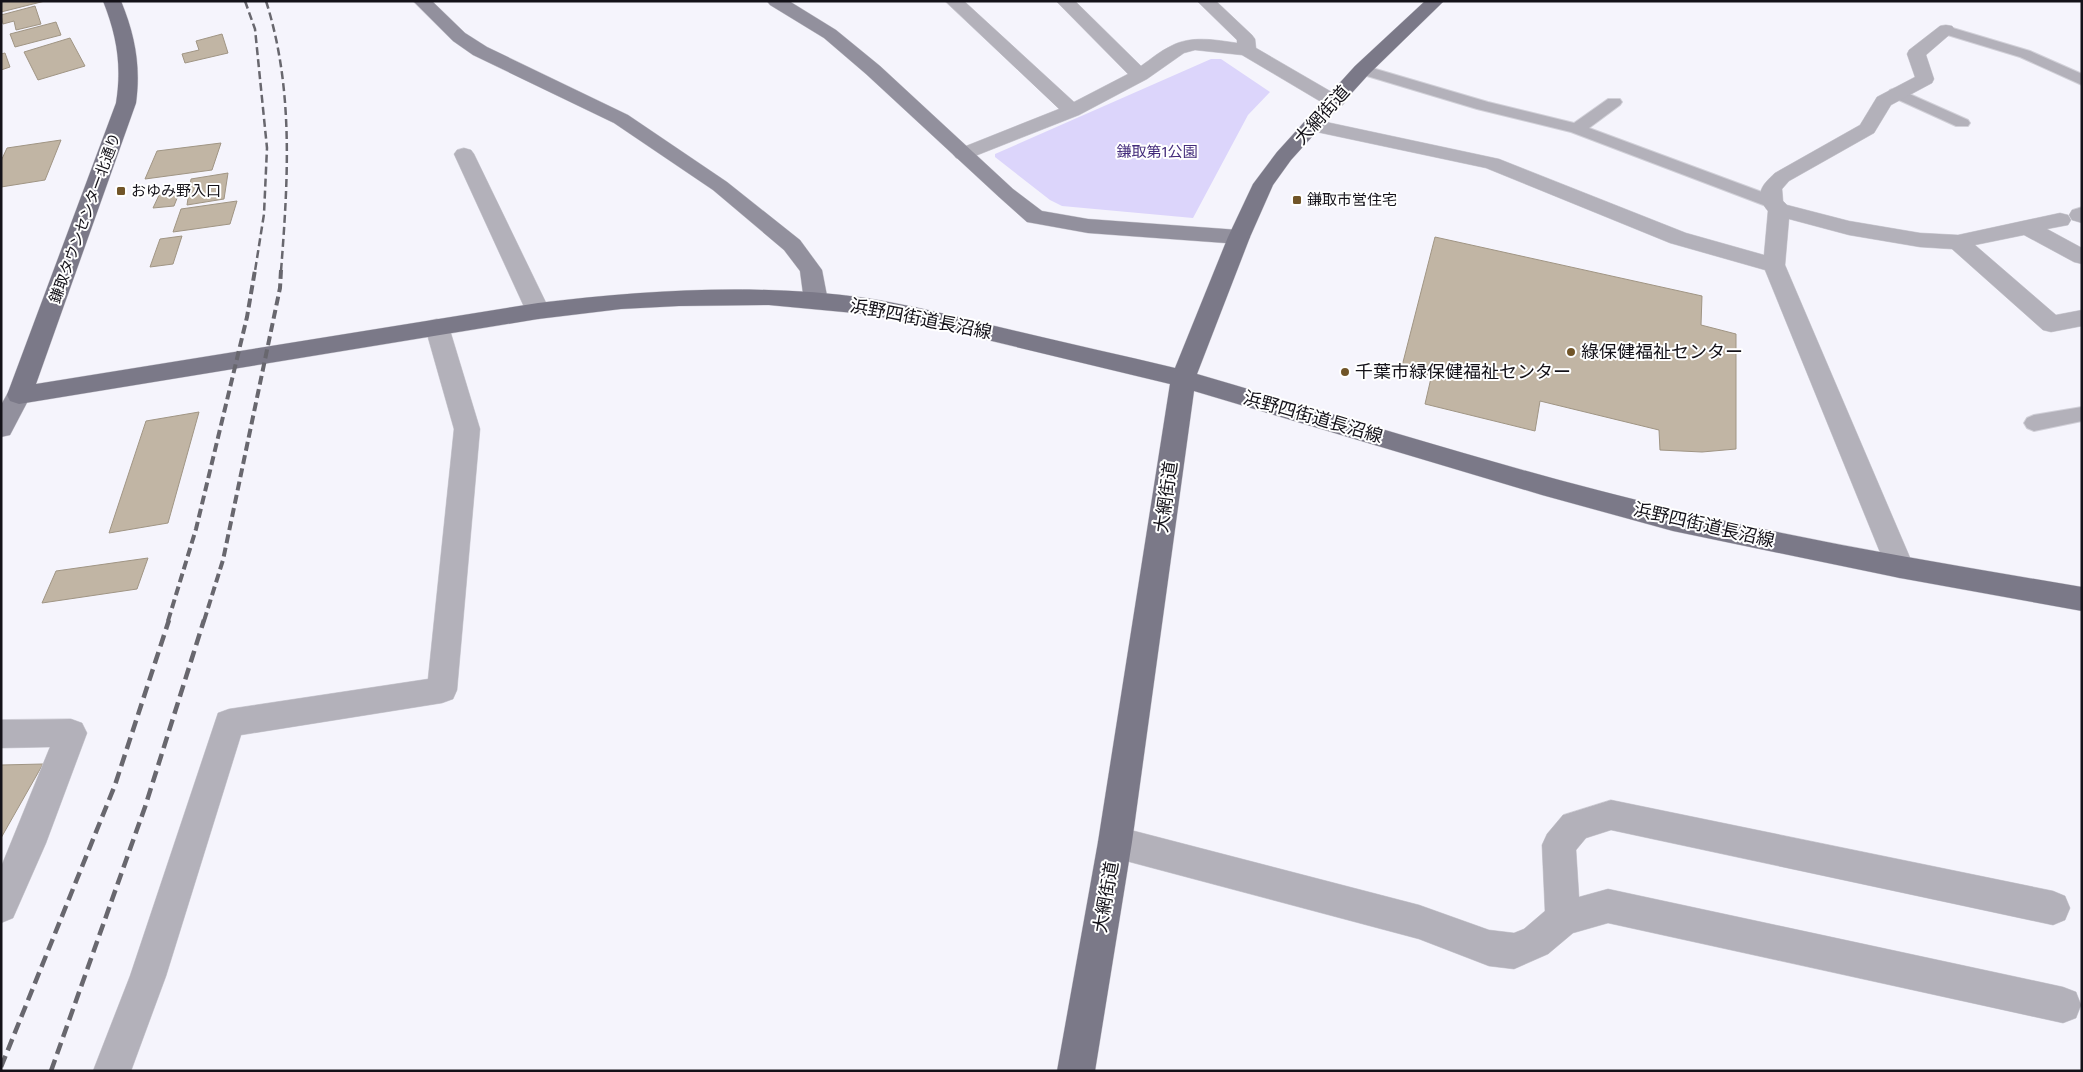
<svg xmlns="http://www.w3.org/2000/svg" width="2083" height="1072" font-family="'Fira Sans Condensed','Noto Sans JP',sans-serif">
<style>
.green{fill:#dcd5fb}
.building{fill:#c1b5a4;stroke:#a09584}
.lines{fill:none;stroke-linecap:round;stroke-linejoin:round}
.lane-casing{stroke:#d1d0d8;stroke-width:2}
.street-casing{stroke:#d1d0d8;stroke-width:1}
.secondary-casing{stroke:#d1d0d8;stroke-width:1}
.primary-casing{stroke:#d1d0d8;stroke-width:1}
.lane{fill:#b3b1ba;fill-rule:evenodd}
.street{fill:#b3b1ba;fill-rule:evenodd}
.secondary{fill:#92909d;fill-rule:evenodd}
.primary{fill:#7b7988;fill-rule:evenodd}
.rail-far2{stroke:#68676e;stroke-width:2.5;stroke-dasharray:8 4;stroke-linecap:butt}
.rail-far1{stroke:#68676e;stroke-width:4;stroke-dasharray:9 4.5;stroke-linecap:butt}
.rail{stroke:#68676e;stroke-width:4.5;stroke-dasharray:12 6;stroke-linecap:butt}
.poi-dot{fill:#715528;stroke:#fff;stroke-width:2}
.labels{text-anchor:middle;stroke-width:4;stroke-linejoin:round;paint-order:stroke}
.far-park-label{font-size:15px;fill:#442c7b;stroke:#fff}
.far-poi-label{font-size:15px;fill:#141219;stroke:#fff;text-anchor:start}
.far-street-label{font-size:15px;fill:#141219;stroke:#fff}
.street-label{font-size:18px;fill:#141219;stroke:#fff}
.poi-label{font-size:18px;fill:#141219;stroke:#fff;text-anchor:start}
</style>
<rect width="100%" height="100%" fill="#f5f4fc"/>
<path class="green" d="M1211,59H1221L1270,92L1248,115L1193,218L1062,206L1050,200L995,157V154Z"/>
<path class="building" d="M1,1H45L1,12Z
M35,6L41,24L16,30L14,21L3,24L1,15Z
M56,22L61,35L15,47L10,34Z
M222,34L228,53L185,63L182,54L199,50L196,41Z
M70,38L85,66L38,80L24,52Z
M5,53L10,67L1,70V54Z
M61,140L45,180L1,187V161L7,148Z
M221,143L212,170L145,179L157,151Z
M228,173L224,199L187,205L191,179Z
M181,188L174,206L153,208L161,191Z
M237,201L230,224L173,232L181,209Z
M182,236L173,264L150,267L160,239Z
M1435,237L1702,296L1701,325L1736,334V449L1702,452L1660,450L1659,430L1540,401L1535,431L1425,404L1431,378L1401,370Z
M199,412L168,523L109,533L146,421Z
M148,558L137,589L42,603L56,571Z
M43,764L1,838V765Z"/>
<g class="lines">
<defs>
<path id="lane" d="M1946,26L2030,51L2082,74V85L2020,57L1941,33L1939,30L1941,27Z
M1362,65L1488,102L1574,123L1608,99H1620L1622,102L1620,105L1589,128L1778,198L1781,202L1778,206L1772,207L1766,206L1571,132L1477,109L1357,73L1354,70L1357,67Z
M1896,88L1968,120L1970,123L1968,126H1956L1890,96L1888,93L1890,90Z
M2082,407V421L2034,431L2027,428L2024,423L2027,418L2034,415Z"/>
<path id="street" d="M945,1H964L1074,102L1128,74L1056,1H1075L1141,66C1151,59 1160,51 1171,46C1191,35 1216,40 1237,43V40L1197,1H1216L1252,35L1255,39L1256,48L1342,98L1345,102L1342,106L1335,108L1328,106L1242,55L1195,50L1184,53L1147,79L1079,115L970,158L963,160L956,158L953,154L956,150L1059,109Z
M1946,25L1952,26L1955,30L1926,55L1934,79L1932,83L1891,105L1874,133L1789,181L1782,189L1783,201L1787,205L1849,221L1920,233L1958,235L2060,213L2068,215L2071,220L2068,225L2047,229L2082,248V264L2074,262L2024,235L1975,245L2056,315L2082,310V326L2051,332L2043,330L1952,249L1920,247L1849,235L1789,219L1785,265L1914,567L1910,575L1900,578L1890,575L1886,567L1765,270L1670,243L1486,168L1312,131L1305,129L1302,125L1305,121L1312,119L1499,159L1686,233L1764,255L1768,211C1754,194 1761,186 1775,173L1860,125L1877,97L1915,77L1907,54L1909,50L1940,26Z
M464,148L471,150L474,154L550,311L546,316L538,319L530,316L526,311L454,154L457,150Z
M2082,207V223L2072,220L2069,215L2072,210Z
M437,319L445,321L449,327L480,429L457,690L453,699L442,703L241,735L166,976L131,1071H93L130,976L218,713L229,709L428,679L454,429L425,327L429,321Z
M71,719L82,723L87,733L46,843L13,918L1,923V867L50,747L1,748V720Z
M1611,800L2053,891L2065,896L2070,908L2065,920L2053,925L1611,830L1586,838L1576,850L1579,897L1608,889L2063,987L2076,992L2081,1005L2076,1018L2063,1023L1608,923L1573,933L1548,954L1514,969L1489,966L1419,939L1115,858L1103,853L1098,842L1103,831L1115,826L1419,905L1489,930L1514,933L1524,929L1545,911L1542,845L1547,834L1563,815Z"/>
<path id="secondary" d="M413,1H432L465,33L487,47L628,115L727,182L800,240L822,270L828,301L824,306L816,309L808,306L804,301L800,271L784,250L713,190L614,123L473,55L453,41Z
M767,1H789L836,30L880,66L1013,189L1042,211L1088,219L1239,230L1247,232L1250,237L1247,242L1239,244L1088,233L1027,222L999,197L866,74L824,38L770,5Z
M19,386L28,389L31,395L10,435L1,437V405L10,389Z"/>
<path id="primary" d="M103,1H121C135,35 141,66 136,103L36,384L538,303C647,290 756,283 866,298C910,305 954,316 999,327C1057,341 1116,354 1175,368L1228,237L1253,184L1277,152L1355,66L1425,1H1444L1369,74L1291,160L1273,185L1250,237L1197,374C1355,420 1512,471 1673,509C1808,541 1945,564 2082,587V611L1900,578L1673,531L1542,495L1194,391L1132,842L1095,1071H1057L1098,842L1170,384L921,324L865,314L769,305L679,306L621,309L538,319L19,404L10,401L7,395L116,103C122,66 117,36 103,1Z"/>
</defs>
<use href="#lane" class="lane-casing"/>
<use href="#street" class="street-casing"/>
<use href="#secondary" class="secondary-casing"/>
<use href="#primary" class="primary-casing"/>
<use href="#lane" class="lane"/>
<use href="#street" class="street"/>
<use href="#secondary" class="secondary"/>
<use href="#primary" class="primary"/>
<path class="rail-far2" d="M245,1L255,29L267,148L264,214L255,271
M266,1C294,89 288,180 281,271"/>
<path class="rail-far1" d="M168,621L196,529L247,317L255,270
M204,621L223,560L280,288L281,270"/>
<path class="rail" d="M1,1067L115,785L169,620
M51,1071L145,807L204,620"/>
</g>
<g class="poi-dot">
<rect x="116" y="186" width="10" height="10" rx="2.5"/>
<rect x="1292" y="195" width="10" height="10" rx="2.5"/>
<circle cx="1571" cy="352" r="5"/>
<circle cx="1345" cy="372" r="5"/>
</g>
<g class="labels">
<g class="far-park-label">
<text x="1157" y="157">鎌取第1公園</text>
</g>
<g class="far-poi-label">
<text x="131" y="196">おゆみ野入口</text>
<text x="1307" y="205">鎌取市営住宅</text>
</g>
<g class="far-street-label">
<text transform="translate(85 218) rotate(-70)" y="5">鎌取タウンセンター北通り</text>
</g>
<g class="street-label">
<text transform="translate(1322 115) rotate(-48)" y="6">大網街道</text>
<text transform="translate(921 319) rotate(11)" y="6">浜野四街道長沼線</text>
<text transform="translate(1313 417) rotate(16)" y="6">浜野四街道長沼線</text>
<text transform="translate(1166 497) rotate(-82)" y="6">大網街道</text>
<text transform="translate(1704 525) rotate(13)" y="6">浜野四街道長沼線</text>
<text transform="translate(1106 897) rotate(-80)" y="6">大網街道</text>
</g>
<g class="poi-label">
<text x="1581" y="358">綠保健福祉センター</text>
<text x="1355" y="378">千葉市緑保健福祉センター</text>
</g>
</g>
<rect width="2083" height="1072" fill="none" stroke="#141219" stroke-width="5"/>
</svg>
